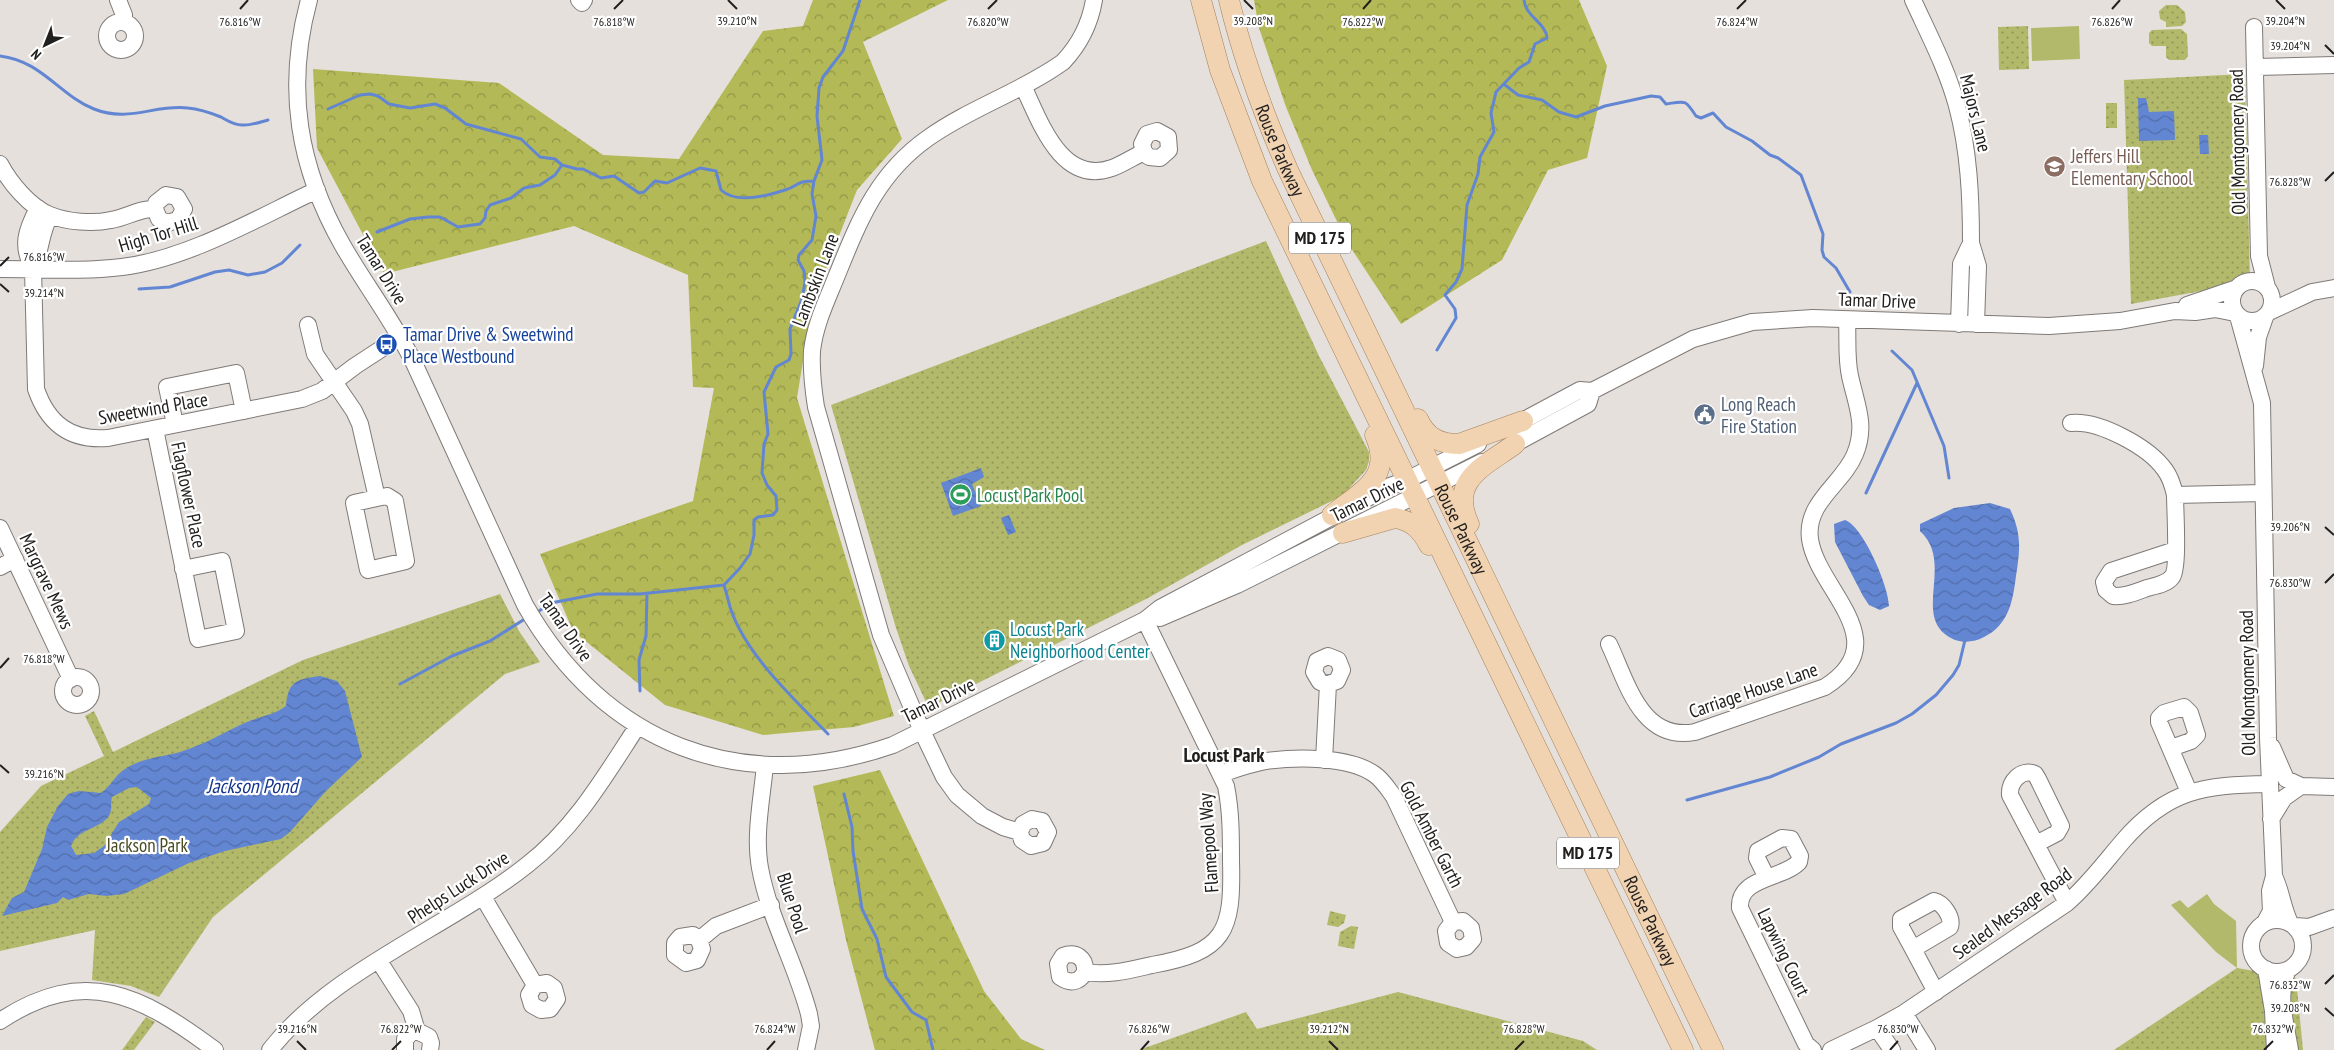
<svg xmlns="http://www.w3.org/2000/svg" width="2334" height="1050" font-family="'PT Sans Narrow',sans-serif">
<style>
.green{fill:#b3b96a}
.forest{fill:url(#forest-crowns)}
.park{fill:url(#park-dots)}
.water{fill:url(#water-waves);fill-rule:evenodd}
.lines{fill:none;stroke-linecap:round;stroke-linejoin:round}
.stream{stroke:#6386d3;stroke-width:3}
.minor-casing{stroke:#7f7a77;stroke-width:18}
.major-casing{stroke:#a4825c;stroke-width:21}
.minor{stroke:#fff;stroke-width:16}
.major{stroke:#f2d3b1;stroke-width:20}
.ticks{fill:none;stroke:#22201f;stroke-width:2}
.labels{text-anchor:middle;stroke-width:4.5;stroke-linejoin:round;paint-order:stroke}
.shield{fill:#fff;stroke:#646362;stroke-width:1}
.shield-label{font-size:18px;font-weight:bold;fill:#22201f}
.street-label{font-size:19px;fill:#22201f;stroke:#fff}
.education-label{font-size:19px;fill:#785e54;stroke:#fff;text-anchor:start}
.transit-label{font-size:19px;fill:#164399;stroke:#fff;text-anchor:start}
.service-label{font-size:19px;fill:#4e5e75;stroke:#fff;text-anchor:start}
.leisure-label{font-size:19px;fill:#27864d;stroke:#fff;text-anchor:start}
.culture-label{font-size:19px;fill:#0d838f;stroke:#fff;text-anchor:start}
.park-label{font-size:19px;fill:#494c23;stroke:#fff}
.neighbourhood-label{font-size:20px;font-weight:bold;fill:#22201f;stroke:#fff}
.water-label{font-size:20px;font-style:italic;fill:#14348e;stroke:#fff}
.ticks-label{font-size:12px;text-anchor:middle;fill:#22201f;stroke:#fff;stroke-width:4.5;stroke-linejoin:round;paint-order:stroke}
</style>
<defs>
<pattern id="forest-crowns" width="20" height="18" patternUnits="userSpaceOnUse" patternTransform="scale(1.25)"><rect width="20" height="18" fill="#b3b956"/><path d="M2 6a3 3 0 1 1 6 0M12 15a3 3 0 1 1 6 0" fill="none" stroke="#919647"/></pattern>
<pattern id="park-dots" width="8" height="8" patternUnits="userSpaceOnUse" patternTransform="scale(1.25)"><rect width="8" height="8" fill="#b3b96a"/><path d="M2 2h.1M6 6h.1" fill="none" stroke="#919657" stroke-width="1.8" stroke-linecap="round"/></pattern>
<pattern id="water-waves" width="16" height="10" patternUnits="userSpaceOnUse" patternTransform="scale(1.25)"><rect width="16" height="10" fill="#6386d3"/><path d="M0 5q4-4 8 0t8 0" fill="none" stroke="#516dab"/></pattern>
</defs>
<rect width="100%" height="100%" fill="#e5e0dc"/>
<path class="green" d="M2079,26L2080,59L2032,61L2031,28Z
M2207,894L2214,904L2236,921L2237,968L2216,952L2171,905L2180,900L2188,908Z"/>
<path class="forest" d="M813,0H948L863,42L902,139L857,190L812,305L797,398L894,716L854,727L763,735L665,705L573,631L540,554L693,501L714,388L693,387L688,275L574,226L384,274L317,148L313,69L499,83L603,155L679,159L763,31L803,26Z
M1254,0H1579L1607,66L1587,158L1548,170L1502,260L1401,324L1347,242L1312,170L1286,107L1259,28Z
M880,770L984,991L1021,1039L1045,1050H875L846,940L813,786Z"/>
<path class="park" d="M2166,5H2177L2185,12L2186,22L2182,26L2166,27V22L2160,19L2159,11Z
M2028,26L2029,69L1999,70L1998,27Z
M2181,29L2187,34L2188,56L2185,60H2169L2166,57V46H2152L2149,43V33L2152,30Z
M2245,74L2250,282L2131,304L2124,80Z
M2106,103H2117V128H2106Z
M1266,241L1319,356L1369,452V461L1366,470L1342,496L1242,545L1148,598L932,706L927,704L909,666L896,628L831,405Z
M500,594L519,631L540,662L505,674L213,917L159,997L131,986L92,980L95,930L0,951V832L41,786L104,756L85,716L94,711L113,752L303,660Z
M1330,911L1346,915L1344,923L1338,927L1327,925Z
M1351,926L1358,927L1354,949L1338,946L1340,932Z
M2237,968L2296,978L2303,1050H2114Z
M1398,992L1583,1041L1597,1050H1139L1246,1012L1257,1029Z
M146,1017L155,1022L134,1050H122Z"/>
<path class="water" d="M2138,98H2146L2149,112L2174,111L2175,140L2139,141Z
M2199,135H2208L2209,154H2200Z
M981,468L984,477L972,484L981,506L953,516L941,483Z
M1990,503L2010,509C2022,534 2020,550 2016,576C2013,600 2009,625 1984,637C1975,642 1961,644 1951,638C1911,617 1955,563 1920,531V524L1954,508Z
M1009,515L1016,532L1008,535L1001,518Z
M1845,520C1863,526 1889,587 1889,606L1880,610L1869,605L1863,596L1835,542L1834,524Z
M320,676L337,681L345,691L362,757L326,791L290,832L281,839L225,851L189,863L124,894L106,896L89,894L68,900L63,897L57,903L2,916L12,898L24,892L42,849L47,827L58,806L68,794L79,791L101,793C111,786 115,775 125,769C141,758 162,757 180,752C206,744 224,732 247,722C261,716 274,715 286,706C288,681 297,679 320,676ZM137,787L151,798L149,804L119,822L104,846L94,853L76,855L71,846C78,828 98,830 108,817C113,812 110,804 112,797L129,788Z"/>
<g class="lines">
<path class="stream" d="M0,56C42,61 59,95 94,109C129,123 155,104 188,108C199,109 211,113 221,117C228,121 234,125 242,125C250,126 260,122 268,120
M1505,85L1518,95L1542,100L1559,112L1576,117L1605,106L1651,96L1660,97L1666,104C1686,101 1685,99 1696,116L1701,118L1713,113L1726,127L1752,141L1770,155L1778,158L1801,175L1823,234L1822,250L1824,257L1836,268L1850,292
M328,109L360,95L370,94L378,96L389,104L410,108L435,104L445,108L466,124L521,139L540,157L555,159L562,165L577,169H583L601,178L614,176L639,193L644,192L655,181L667,183L700,168L716,171L721,190C736,204 767,196 785,190C799,186 795,181 814,181
M377,232L410,219L428,217H440L458,227L480,224L485,218L486,211L490,205L511,198L524,188L540,185L555,175L562,165
M139,289L170,287L215,272L229,270L248,275L265,272L282,263L300,245
M1437,350L1456,318L1455,309L1445,295L1456,282L1462,269L1467,205L1478,174L1480,157L1494,132L1491,113L1496,92L1519,68L1529,62L1535,44L1547,38C1546,23 1525,16 1524,0
M1892,351L1912,370L1944,446L1949,478
M1866,493L1917,383
M724,585C726,592 728,599 730,607C745,654 794,699 828,734
M536,613L551,603L597,594H640L724,585L740,568L750,554L754,535V520L758,517L773,515L777,510L776,496L767,485L762,473L764,444L768,434L764,392L776,367L789,360L791,354L790,329L802,299L805,282L804,271L798,260L799,255L812,240L816,216L812,194L814,181L822,160L817,116L819,88L823,77L843,51L860,0
M400,684L452,656L490,641L528,617
M640,691L639,660L646,636L647,593
M844,794L852,827L853,851L862,909L877,939L886,977L912,1012L926,1020L933,1050
M1687,800L1770,777L1819,757L1841,744L1896,723L1912,714L1936,695L1953,675L1959,665L1965,640"/>
<defs>
<path id="minor" d="M118,0L124,15V22
M309,0C285,88 298,167 343,246C366,286 394,322 414,363L525,605C604,744 741,798 893,745L1145,620L1160,608L1390,486L1407,480L1478,444
M579,0L582,3L584,0
M1913,0C1929,35 1947,69 1957,106C1969,151 1971,197 1971,243
M107 36a14 14 0 1 1 28 0a14 14 0 1 1-28 0Z
M2254,27L2259,256L2267,287
M2256,67L2334,65
M1023,86C1040,121 1061,186 1112,168C1123,164 1133,157 1144,152L1149,157L1160,158L1169,150L1168,137L1157,131L1147,134L1142,144L1144,152
M0,164C10,183 30,207 50,215C67,222 93,224 111,220C126,218 139,208 155,209L156,203L166,195L177,197L184,209L178,220L167,223L159,219L155,209
M38,208C26,231 21,245 33,269L36,389C48,424 71,441 108,438L302,399L322,391L355,366L401,336
M0,269C41,269 82,272 122,267C188,259 257,218 317,190
M33,269C41,251 40,234 50,215
M2232 301a20 20 0 1 1 40 0a20 20 0 1 1-40 0Z
M2187,305L2237,288
M2269,312L2312,292L2334,288
M2238,316L2262,403L2268,738L2274,876L2270,891L2271,911L2265,922
M1959,324L1961,264L1971,243L1978,266L1976,324
M308,325L315,354L354,411L360,424L377,498L387,496L395,501L406,561L368,570L354,503L377,498
M2255,366L2258,337L2265,317
M2071,423C2099,420 2149,447 2165,470C2171,478 2173,486 2175,495
M175,424L167,387L236,373L244,411
M1513,426L1580,390L1592,391L1693,339L1752,322L1813,318L2049,326L2120,321L2175,311L2195,312L2215,309L2235,313
M155,429L198,639L236,631L222,561L183,569
M1505,449L1588,404L1592,391
M0,528L71,679
M2175,550L2111,571L2104,582L2106,590L2113,596C2125,597 2136,592 2147,588C2155,586 2167,584 2172,577C2179,569 2175,509 2175,495L2263,493
M0,567L15,559
M1160,618L1237,585L1482,462
M1609,644C1627,682 1641,742 1695,732L1825,687C1898,641 1817,590 1810,539C1805,502 1843,484 1855,454C1867,425 1856,404 1850,376C1846,358 1848,338 1847,320
M63 691a14 14 0 1 1 28 0a14 14 0 1 1-28 0Z
M2272,747L2286,779L2301,786L2334,787
M2171,748L2191,741L2197,735L2190,713L2184,707L2164,713L2159,718V722L2189,792
M1324,760L1328,684L1337,681L1342,670L1338,660L1328,656L1317,661L1314,672L1320,682L1328,684
M765,765C762,798 754,835 760,868C769,918 796,964 809,1014L811,1026L806,1050
M1221,774C1236,769 1250,764 1266,761C1296,757 1348,756 1374,774C1383,780 1388,789 1394,797L1453,922L1446,931L1448,943L1457,949L1466,947L1473,939L1471,928L1463,921L1453,922
M2271,819L2284,798L2301,786
M1020,832L1023,824L1032,819L1042,821L1048,832L1043,843L1031,846L1022,840L1020,832L1003,827L982,816L957,795L944,777L922,731L881,635L816,407C813,388 811,370 812,351C815,324 827,300 837,275C859,221 877,174 928,138C970,108 1021,92 1063,62C1080,44 1090,24 1094,0
M2036,844L2057,833L2061,826L2038,779L2035,774C2021,768 2009,782 2010,795L2067,903
M2274,876C2282,893 2282,906 2290,923
M1767,878L1757,858L1758,851L1782,838L1791,839L1800,856L1799,862C1783,879 1738,877 1740,908L1806,1044L1813,1050
M483,897L535,985L529,995L532,1005L541,1010L550,1009L557,999L554,988L547,983L535,985
M2251 946a26 26 0 1 1 52 0a26 26 0 1 1-52 0Z
M2295,926L2309,927L2334,918
M699,940L702,949L697,960L686,963L675,955V943L680,937L693,935L699,940L716,926L771,905
M1913,949L1901,927V919L1934,901C1943,903 1953,917 1950,927L1913,949L1936,992
M379,961L411,1011L417,1031
M2266,969L2273,1011L2275,1050
M2288,970C2276,994 2286,1024 2290,1050
M1085,972C1086,958 1076,951 1063,956L1058,964L1060,977C1070,984 1079,983 1085,972C1108,976 1130,970 1152,965C1225,952 1233,932 1231,861C1231,836 1231,811 1226,786L1145,620
M1904,1013L1927,1050
M0,1021C85,965 141,995 215,1050
M1877,1028L1892,1050
M270,1050C331,971 449,927 527,865C575,828 605,776 637,727
M405,1050V1039L411,1033L417,1031L429,1037L431,1043L430,1050
M1831,1050L1877,1028L1904,1013L2067,903C2088,885 2105,862 2123,841C2168,789 2204,785 2269,784"/>
<g id="major">
<path d="M1201,0L1220,70L1262,181L1683,1050"/>
<path id="s1" d="M1229,0C1243,59 1264,115 1288,170L1713,1050"/>
<path d="M1418,419C1426,437 1439,444 1459,444L1523,421"/>
<path d="M1332,515C1361,491 1394,478 1375,435"/>
<path d="M1469,524C1448,480 1485,466 1515,444"/>
<path d="M1343,533L1395,518C1412,521 1421,529 1429,545"/>
</g>
</defs>
<use href="#minor" class="minor-casing"/>
<use href="#major" class="major-casing"/>
<use href="#minor" class="minor"/>
<use href="#major" class="major"/>
</g>
<path class="ticks" d="M728,0L737,9M1244,0L1253,9M2276,0L2285,9M240,9L248,0M614,9L623,0M988,9L997,0M1363,9L1371,0M1737,9L1746,0M2112,9L2120,0M2325,45L2334,54M2325,181L2334,172M0,266L9,257M0,284L9,292M2325,527L2334,535M2325,583L2334,574M0,668L9,658M0,765L9,773M2325,984L2334,975M2325,1008L2334,1016M297,1041L306,1050M1329,1041L1338,1050M392,1050L401,1041M767,1050L775,1041M1141,1050L1149,1041M1515,1050L1524,1041M1890,1050L1898,1041M2264,1050L2273,1041"/>
<defs>
<symbol id="school-disc" viewBox="-11 -11 22 22"><circle r="9.5" fill="#8d6e63" stroke="#fff"/><path d="M0-5L7-2L0 1L-7-2ZM-4 1L0 2.5L4 1V4Q0 6-4 4Z" fill="#fff"/></symbol>
<symbol id="bus-disc" viewBox="-11 -11 22 22"><circle r="9.5" fill="#1a4fb4" stroke="#fff"/><path d="M-5-6H5V4H4V6H2V4H-2V6H-4V4H-5ZM-3.5-4V0h7V-4ZM-3.5 1.2v1.5H-2V1.2ZM2 1.2v1.5H3.5V1.2Z" fill="#fff"/></symbol>
<symbol id="civic-disc" viewBox="-11 -11 22 22"><circle r="9.5" fill="#5c6f8a" stroke="#fff"/><path d="M-.6-6.5H3V-4.5H.6V-3L4-1V1h2V6H-6V1h2V-1L-.6-3ZM-1.2 2.5V6h2.4V2.5Z" fill="#fff"/></symbol>
<symbol id="stadium-disc" viewBox="-11 -11 22 22"><circle r="9.5" fill="#2e9e5b" stroke="#fff"/><path d="M0-5a6.5 5 0 1 0 0 10a6.5 5 0 1 0 0-10ZM-3.5-1.8h7v3.6h-7Z" fill="#fff"/></symbol>
<symbol id="building-disc" viewBox="-11 -11 22 22"><circle r="9.5" fill="#0f9aa8" stroke="#fff"/><path d="M-4-6H4V6H1V3H-1V6H-4ZM-2.5-4.3h1.7v1.8h-1.7ZM.8-4.3h1.7v1.8H.8ZM-2.5-1h1.7V.8h-1.7ZM.8-1h1.7V.8H.8Z" fill="#fff"/></symbol>
</defs>
<g fill-rule="evenodd">
<use href="#school-disc" x="2042" y="154" width="25" height="25"/>
<use href="#bus-disc" x="374" y="332" width="25" height="25"/>
<use href="#civic-disc" x="1692" y="402" width="25" height="25"/>
<use href="#stadium-disc" x="948" y="482" width="25" height="25"/>
<use href="#building-disc" x="982" y="628" width="25" height="25"/>
</g>
<g class="labels">
<g class="shield">
<rect x="1289" y="222.5" width="62" height="31" rx="4"/>
<rect x="1557" y="837.5" width="62" height="31" rx="4"/>
</g>
<g class="shield-label">
<text x="1320" y="244">MD 175</text>
<text x="1588" y="859">MD 175</text>
</g>
<g class="street-label">
<text transform="translate(1976 113) rotate(76)" y="7">Majors Lane</text>
<text transform="translate(2237 142) rotate(-91)" y="7">Old Montgomery Road</text>
<text dy="7" stroke="none"><textPath href="#s1" startOffset="159">Rouse Parkway</textPath></text>
<text transform="translate(158 234) rotate(-17)" y="7">High Tor Hill</text>
<text transform="translate(382 269) rotate(58)" y="7">Tamar Drive</text>
<text transform="translate(815 280) rotate(-69)" y="7">Lambskin Lane</text>
<text transform="translate(1877 300) rotate(2)" y="7">Tamar Drive</text>
<text transform="translate(153 408) rotate(-10)" y="7">Sweetwind Place</text>
<text transform="translate(189 495) rotate(78)" y="7">Flagflower Place</text>
<text transform="translate(1367 499) rotate(-26)" y="7">Tamar Drive</text>
<text dy="7" stroke="none"><textPath href="#s1" startOffset="579">Rouse Parkway</textPath></text>
<text transform="translate(47 581) rotate(65)" y="7">Margrave Mews</text>
<text transform="translate(566 627) rotate(55)" y="7">Tamar Drive</text>
<text transform="translate(2247 683) rotate(-91)" y="7">Old Montgomery Road</text>
<text transform="translate(1753 690) rotate(-19)" y="7">Carriage House Lane</text>
<text transform="translate(938 700) rotate(-26)" y="7">Tamar Drive</text>
<text transform="translate(1432 834) rotate(63)" y="7">Gold Amber Garth</text>
<text transform="translate(1208 843) rotate(-94)" y="7">Flamepool Way</text>
<text transform="translate(458 887) rotate(-33)" y="7">Phelps Luck Drive</text>
<text transform="translate(793 903) rotate(72)" y="7">Blue Pool</text>
<text transform="translate(2012 913) rotate(-36)" y="7">Sealed Message Road</text>
<text dy="7" stroke="none"><textPath href="#s1" startOffset="1014">Rouse Parkway</textPath></text>
<text transform="translate(1784 952) rotate(64)" y="7">Lapwing Court</text>
</g>
<g class="education-label">
<text x="2071" y="163">Jeffers Hill<tspan x="2071" dy="22">Elementary School</tspan></text>
</g>
<g class="transit-label">
<text x="403" y="341">Tamar Drive &amp; Sweetwind<tspan x="403" dy="22">Place Westbound</tspan></text>
</g>
<g class="service-label">
<text x="1721" y="411">Long Reach<tspan x="1721" dy="22">Fire Station</tspan></text>
</g>
<g class="leisure-label">
<text x="977" y="502">Locust Park Pool</text>
</g>
<g class="culture-label">
<text x="1010" y="636">Locust Park<tspan x="1010" dy="22">Neighborhood Center</tspan></text>
</g>
<g class="park-label">
<text x="147" y="852">Jackson Park</text>
</g>
<g class="neighbourhood-label">
<text x="1224" y="762">Locust Park</text>
</g>
<g class="water-label">
<text x="252" y="793">Jackson Pond</text>
</g>
</g>
<g class="ticks-label">
<text x="2285" y="25">39.204°N</text>
<text x="1253" y="25">39.208°N</text>
<text x="737" y="25">39.210°N</text>
<text x="1737" y="26">76.824°W</text>
<text x="240" y="26">76.816°W</text>
<text x="614" y="26">76.818°W</text>
<text x="988" y="26">76.820°W</text>
<text x="1363" y="26">76.822°W</text>
<text x="2112" y="26">76.826°W</text>
<text x="2290" y="50">39.204°N</text>
<text x="2290" y="186">76.828°W</text>
<text x="44" y="261">76.816°W</text>
<text x="44" y="297">39.214°N</text>
<text x="2290" y="531">39.206°N</text>
<text x="2290" y="587">76.830°W</text>
<text x="44" y="663">76.818°W</text>
<text x="44" y="778">39.216°N</text>
<text x="2290" y="989">76.832°W</text>
<text x="2290" y="1012">39.208°N</text>
<text x="401" y="1033">76.822°W</text>
<text x="775" y="1033">76.824°W</text>
<text x="1149" y="1033">76.826°W</text>
<text x="1524" y="1033">76.828°W</text>
<text x="1898" y="1033">76.830°W</text>
<text x="2273" y="1033">76.832°W</text>
<text x="297" y="1033">39.216°N</text>
<text x="1329" y="1033">39.212°N</text>
</g>
<g transform="translate(45 45) rotate(223)" stroke="#ffffff" stroke-width="4" paint-order="stroke">
<path d="M0-4L9 19L0 12L-9 19Z" fill="#22201f"/>
<text y="-8" font-size="14" font-weight="bold" text-anchor="middle" fill="#22201f">N</text>
</g>
</svg>
